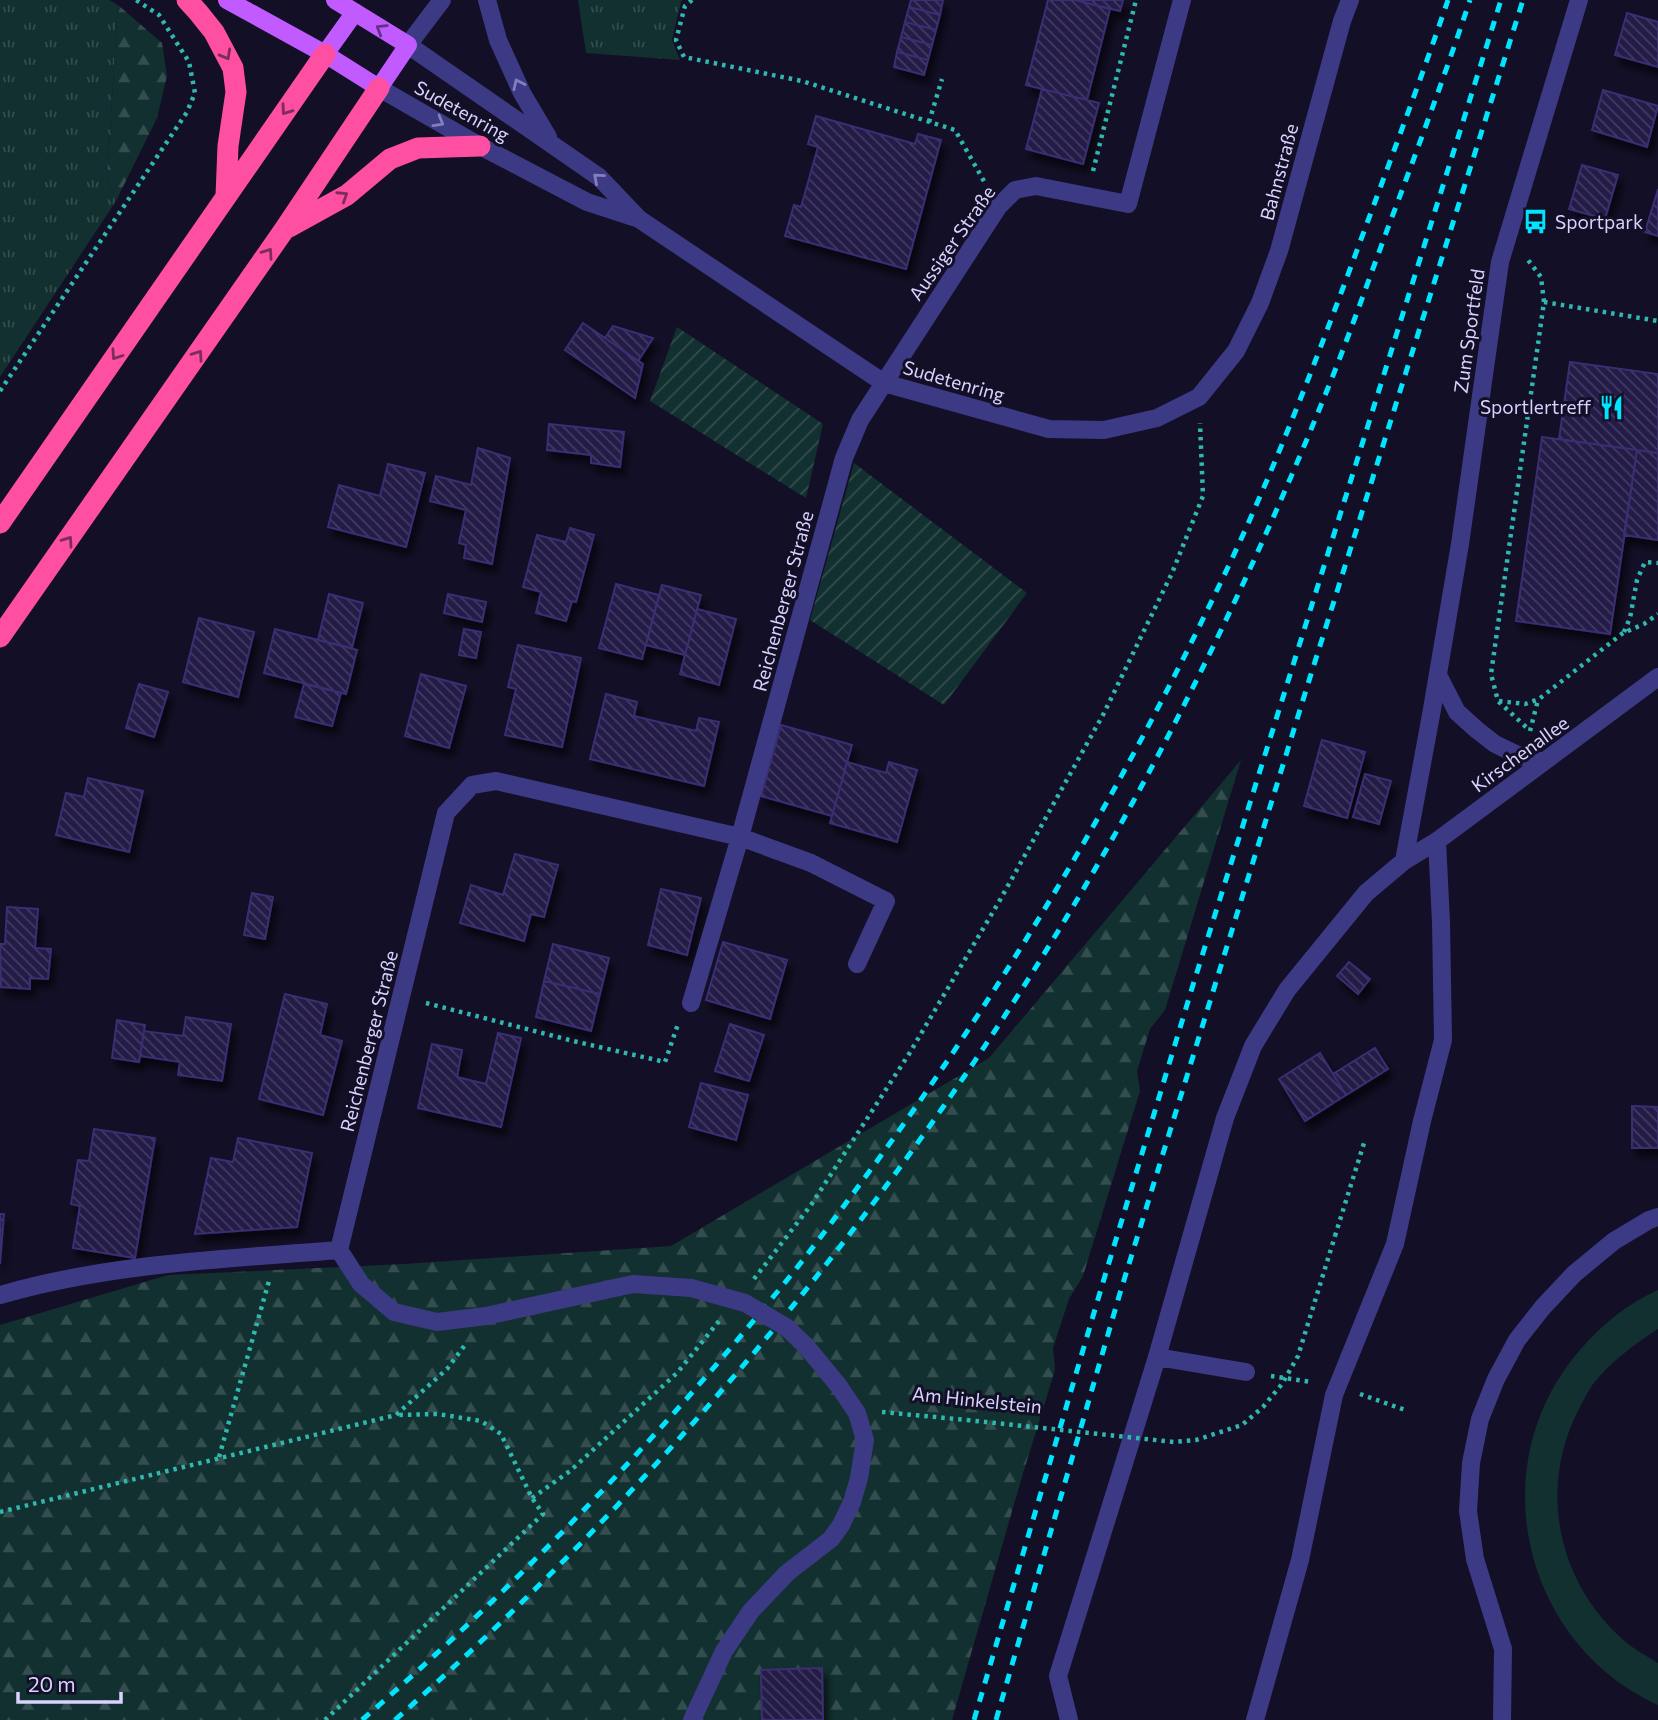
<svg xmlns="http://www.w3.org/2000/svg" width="1658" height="1720" font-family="Commissioner,sans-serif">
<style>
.grass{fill:url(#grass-tufts)}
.forest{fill:url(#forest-firs)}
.garden{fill:url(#garden-furrows)}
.pitch{fill:#12302f}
.building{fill:url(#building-back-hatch);stroke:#3b2d73;stroke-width:2;filter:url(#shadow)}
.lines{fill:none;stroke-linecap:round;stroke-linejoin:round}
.path{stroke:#2fb8b0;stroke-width:4.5;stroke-dasharray:3.5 5;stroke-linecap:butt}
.minor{stroke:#3d3a85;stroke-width:18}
.major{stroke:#c25bff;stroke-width:18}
.highway{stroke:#ff4fa3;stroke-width:21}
.rail{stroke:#00e5ff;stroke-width:5;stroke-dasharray:10 9;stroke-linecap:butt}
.path-bridge{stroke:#2fb8b0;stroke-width:4.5;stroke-dasharray:3.5 5;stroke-linecap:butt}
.minor-bridge{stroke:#3d3a85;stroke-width:18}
.oneway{stroke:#623188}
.oneway2{stroke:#7d2c5e}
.oneway3{stroke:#837fbc}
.labels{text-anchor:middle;stroke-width:6;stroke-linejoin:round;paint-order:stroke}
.street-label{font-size:19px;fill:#d9d4ff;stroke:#130f26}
.poi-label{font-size:19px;fill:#d9d4ff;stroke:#130f26;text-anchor:start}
</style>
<defs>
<pattern id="grass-tufts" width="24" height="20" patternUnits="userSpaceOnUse" patternTransform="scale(1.75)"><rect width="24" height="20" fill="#12302f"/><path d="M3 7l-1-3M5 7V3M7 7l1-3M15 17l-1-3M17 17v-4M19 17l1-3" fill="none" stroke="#344d4e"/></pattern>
<pattern id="forest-firs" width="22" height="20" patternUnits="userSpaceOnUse" patternTransform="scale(1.75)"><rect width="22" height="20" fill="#12302f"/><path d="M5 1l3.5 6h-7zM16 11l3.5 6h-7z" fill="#344d4e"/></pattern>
<pattern id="garden-furrows" width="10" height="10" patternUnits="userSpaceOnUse" patternTransform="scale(1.75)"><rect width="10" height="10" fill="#12302f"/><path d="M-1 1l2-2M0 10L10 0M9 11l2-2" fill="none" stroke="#344d4e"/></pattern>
<pattern id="building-back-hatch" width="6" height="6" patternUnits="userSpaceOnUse" patternTransform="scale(1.75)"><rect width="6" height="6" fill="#241b47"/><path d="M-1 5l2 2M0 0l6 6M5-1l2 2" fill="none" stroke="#433b63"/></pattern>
<filter id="shadow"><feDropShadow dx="4.5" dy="8" stdDeviation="3.5" flood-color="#0009"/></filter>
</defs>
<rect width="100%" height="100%" fill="#130f26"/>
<path class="grass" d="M0,0H109L118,5L107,178L116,201L0,377Z
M578,0H683L681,2L672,40L680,60L586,53Z"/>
<path class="forest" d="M118,5L162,43L167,76L157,118L116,201L107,178Z
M1241,760L1165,1010L1150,1029L1137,1071L1140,1091L1083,1276L1069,1299L1053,1348L1055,1370L1021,1480L952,1720H0V1325L168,1275L404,1264L671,1246L989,1058Z"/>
<path class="garden" d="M677,327L823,424L806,498L650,401Z
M854,463L1027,593L944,705L810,620Z"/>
<path class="pitch" d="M1658,1290V1329C1634,1345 1611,1361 1593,1384C1588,1391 1584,1399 1580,1407C1539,1483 1555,1576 1619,1636C1630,1647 1645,1655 1658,1663V1705C1522,1643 1481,1465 1579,1351C1601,1325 1627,1304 1658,1290Z"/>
<path class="building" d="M911,0H943L940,15L909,7Z
M1048,0H1075L1110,9L1087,100L1026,85Z
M1075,0H1123L1120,11Z
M909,7L940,15L936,30L905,22Z
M1627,13L1658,22V67L1615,55Z
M905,22L936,30L932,45L901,37Z
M901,37L932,45L928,60L897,52Z
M897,52L928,60L924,75L894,67Z
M1042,89L1099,103L1083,164L1026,149Z
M1603,90L1658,106L1647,147L1592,130Z
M816,116L915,144L918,134L941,140L906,269L785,236L794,205L801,207L818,147L808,144Z
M1582,165L1618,175L1605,219L1569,209Z
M1658,189V236L1645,232Z
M583,323L643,364L635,398L565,350Z
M613,326L653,338L638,361L605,338Z
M1570,362L1658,374V453L1559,439Z
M549,424L624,432L620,467L591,463V455L547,450Z
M1542,437L1637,450L1610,634L1516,621Z
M478,448L510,458L492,564L464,558L466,545L459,543L466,510L430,501L436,476L471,485Z
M1637,450L1658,453V540L1624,535Z
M388,464L425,473L406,547L328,527L339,485L380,496Z
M570,528L594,535L576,602L572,601L566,621L536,613L541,592L523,587L537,535L566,542Z
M616,584L659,595L642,659L599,648Z
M662,585L701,595L685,655L646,645Z
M329,594L363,603L352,648L318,640Z
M448,594L486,602L482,622L444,613Z
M697,609L736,619L719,685L680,674Z
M199,618L254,632L238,697L183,682Z
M275,629L357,650L346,694L264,673Z
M464,629L481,632L476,658L459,655Z
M518,645L581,658L562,747L505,735L516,689L508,687Z
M421,674L466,686L449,748L405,736Z
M139,684L168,692L154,737L126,728Z
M304,684L341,693L332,726L295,717Z
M606,694L637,702L634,716L696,731L699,718L719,722L704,786L590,759Z
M781,725L852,745L832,816L761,796Z
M1322,740L1365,752L1347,818L1304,806Z
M847,762L886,773L889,762L917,770L897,842L830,823Z
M1365,774L1391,781L1379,824L1353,817Z
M88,778L143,791L129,852L56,835L66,793L84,797Z
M515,854L558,865L544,917L531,914L524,941L460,923L471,885L503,895Z
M661,889L701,898L687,955L648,945Z
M252,893L273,897L265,939L244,935Z
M7,907L38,909L35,948L51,949L48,979L30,978V989L1,987L0,944H5Z
M723,942L787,960L770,1019L706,1000Z
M553,944L609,958L600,994L544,981Z
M1349,962L1370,979L1358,994L1337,976Z
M544,981L600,994L591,1031L536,1017Z
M285,994L327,1004L320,1035L342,1041L323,1115L259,1099Z
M186,1017L231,1024L222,1081L178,1075L180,1062L140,1056L144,1031L183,1036Z
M117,1020L145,1025L139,1062L112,1058Z
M730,1024L764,1035L749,1081L715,1071Z
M498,1033L521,1038L501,1127L418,1108L432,1044L462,1050L457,1077L486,1084Z
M1375,1048L1388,1069L1346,1095L1333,1074Z
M1320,1053L1346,1095L1305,1121L1279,1079Z
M701,1083L748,1095L736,1140L689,1127Z
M1632,1106L1658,1107V1148H1632Z
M94,1129L155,1138L135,1258L73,1248L80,1206L71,1204L78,1160L89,1161Z
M238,1138L312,1153L297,1227L195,1234L211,1158L233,1162Z
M0,1214H4L0,1264Z
M822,1668L823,1720H762L761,1670Z"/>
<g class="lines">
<path class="path" d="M692,0L685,6L676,40L684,57L802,81L955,130L985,183
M929,122L942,79
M1093,171L1136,0
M1544,302L1658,321
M0,391L187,112L195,93L189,62L159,15L136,0
M1624,632L1630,618L1637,580L1645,562L1658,563
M1499,701L1525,704L1539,699L1623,633L1644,624L1658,614
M1526,727L1498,701L1491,674L1544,302L1541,277L1528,260
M1530,731L1538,700
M426,1003L573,1041L665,1062L678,1024
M1335,1236L1364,1143
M754,1279L811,1205L909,1054L1000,900L1104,713L1172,573L1203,496L1200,423
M1271,1376L1311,1382
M1360,1394L1405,1410
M882,1412L967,1420
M219,1457L269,1281
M532,1498L570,1471L677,1373L719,1321
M0,1512L396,1415L447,1369L465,1345
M325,1720L543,1514L532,1498L501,1434L481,1421L438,1414L396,1415"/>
<path class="minor" d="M442,0L408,45L599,177L639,219L884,383L1049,429L1104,430L1157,418L1199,397L1236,351L1260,303L1279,251L1342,21L1350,0
M487,0L498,40L522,93L548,137
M379,88L480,146L587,202L636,218
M1438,675L1457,712L1477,730L1495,744L1520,756L1543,762
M1404,861L1431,715L1460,544L1500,262L1579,0
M691,1003L740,837L811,863L886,901L857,964
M339,1250L361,1284L394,1312L437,1322L486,1316L633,1284L691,1288
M0,1295C110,1263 226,1259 339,1250L446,813L472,785L496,781L740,837L844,458L860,420L998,207L1015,190L1036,186L1128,204L1182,0
M1157,1357L1246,1372
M692,1720L724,1651L751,1611L787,1573L831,1539L841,1525L852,1502L859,1478L865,1440L857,1413L838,1385
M1069,1720L1058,1676L1157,1357L1225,1118L1253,1046L1287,990L1366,893L1404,861L1437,841L1658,677
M1255,1720L1300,1560L1334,1395L1395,1244L1422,1121L1443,1040L1441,922L1437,841
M1502,1720L1503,1649L1475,1559L1468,1511L1471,1463L1480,1419L1496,1379L1517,1340L1543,1307L1574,1274L1614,1241L1649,1220L1658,1217"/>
<path class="major" d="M227,0L325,54L379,88L408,45L335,0
M325,54L355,12"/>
<path class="highway" d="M187,0L198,12L214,32L233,68L236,92L228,146L226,196
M289,227L347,195L390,159L418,148L480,146
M0,523L325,54
M0,637L284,230L379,88"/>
<path class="rail" d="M362,1720C511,1591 649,1449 773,1297C811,1252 845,1204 880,1157C1010,978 1122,788 1218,588C1271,479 1314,366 1356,253C1387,169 1419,85 1448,0
M395,1720C707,1444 971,1113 1164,744C1226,625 1282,503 1332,378C1351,330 1368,282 1386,233C1415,156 1444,78 1470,0
M974,1720L1101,1289L1193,985L1501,0
M996,1720L1120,1293L1307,687L1523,0"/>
<path class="path-bridge" d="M967,1420L1174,1442L1196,1440L1242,1425L1263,1407L1282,1384L1298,1356L1335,1236"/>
<path class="minor-bridge" d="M691,1288L745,1303L786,1327L806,1346L838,1385"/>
</g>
<defs><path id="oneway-chevron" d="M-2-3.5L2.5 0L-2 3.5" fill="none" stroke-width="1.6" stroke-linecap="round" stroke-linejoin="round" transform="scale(1.75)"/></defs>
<use class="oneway" href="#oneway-chevron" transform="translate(381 29) rotate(-148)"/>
<g class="oneway2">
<use href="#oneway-chevron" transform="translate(226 55) rotate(61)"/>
<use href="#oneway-chevron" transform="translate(286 110) rotate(125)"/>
<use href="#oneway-chevron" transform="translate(343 196) rotate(-33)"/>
<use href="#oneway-chevron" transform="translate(268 253) rotate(-55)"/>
<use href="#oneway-chevron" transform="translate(116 355) rotate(124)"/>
<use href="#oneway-chevron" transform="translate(198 355) rotate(-55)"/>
<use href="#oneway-chevron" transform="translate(68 541) rotate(-55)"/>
</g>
<g class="oneway3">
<use href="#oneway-chevron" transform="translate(518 84) rotate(-115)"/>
<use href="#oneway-chevron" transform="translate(439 122) rotate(30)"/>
<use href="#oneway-chevron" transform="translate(598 178) rotate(-139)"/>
</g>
<defs>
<symbol id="bus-bare" viewBox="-9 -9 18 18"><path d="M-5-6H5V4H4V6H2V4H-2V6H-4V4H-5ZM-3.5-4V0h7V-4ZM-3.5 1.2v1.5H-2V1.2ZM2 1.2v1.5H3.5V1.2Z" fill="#00e5ff" stroke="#130f26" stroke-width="2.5" paint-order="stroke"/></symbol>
<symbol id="restaurant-bare" viewBox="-9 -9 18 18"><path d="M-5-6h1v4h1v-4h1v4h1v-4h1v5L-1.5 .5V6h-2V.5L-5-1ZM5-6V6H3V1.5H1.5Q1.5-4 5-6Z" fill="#00e5ff" stroke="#130f26" stroke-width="2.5" paint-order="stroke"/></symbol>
</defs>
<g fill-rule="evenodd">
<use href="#bus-bare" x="1518" y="204" width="35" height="35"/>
<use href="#restaurant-bare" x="1594" y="390" width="35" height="35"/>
</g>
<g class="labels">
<g class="street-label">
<text transform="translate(462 111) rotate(29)" y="7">Sudetenring</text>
<text transform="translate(1279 172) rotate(-75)" y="7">Bahnstraße</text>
<text transform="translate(952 243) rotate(-55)" y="7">Aussiger Straße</text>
<text transform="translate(1469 331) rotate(-82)" y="7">Zum Sportfeld</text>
<text transform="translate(954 381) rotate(16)" y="7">Sudetenring</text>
<text transform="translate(783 601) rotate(-75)" y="7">Reichenberger Straße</text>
<text transform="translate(1520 754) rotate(-36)" y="7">Kirschenallee</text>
<text transform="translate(369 1041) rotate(-76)" y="7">Reichenberger Straße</text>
<text transform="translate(977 1400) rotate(6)" y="7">Am Hinkelstein</text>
</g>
<g class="poi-label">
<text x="1555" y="229">Sportpark</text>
<text x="1591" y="414" text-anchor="end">Sportlertreff</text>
</g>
</g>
<path d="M18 1692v10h103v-10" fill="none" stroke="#d9d4ff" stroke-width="3.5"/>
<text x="28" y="1692" font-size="21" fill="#d9d4ff" stroke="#130f26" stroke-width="5" paint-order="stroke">20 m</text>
</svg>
